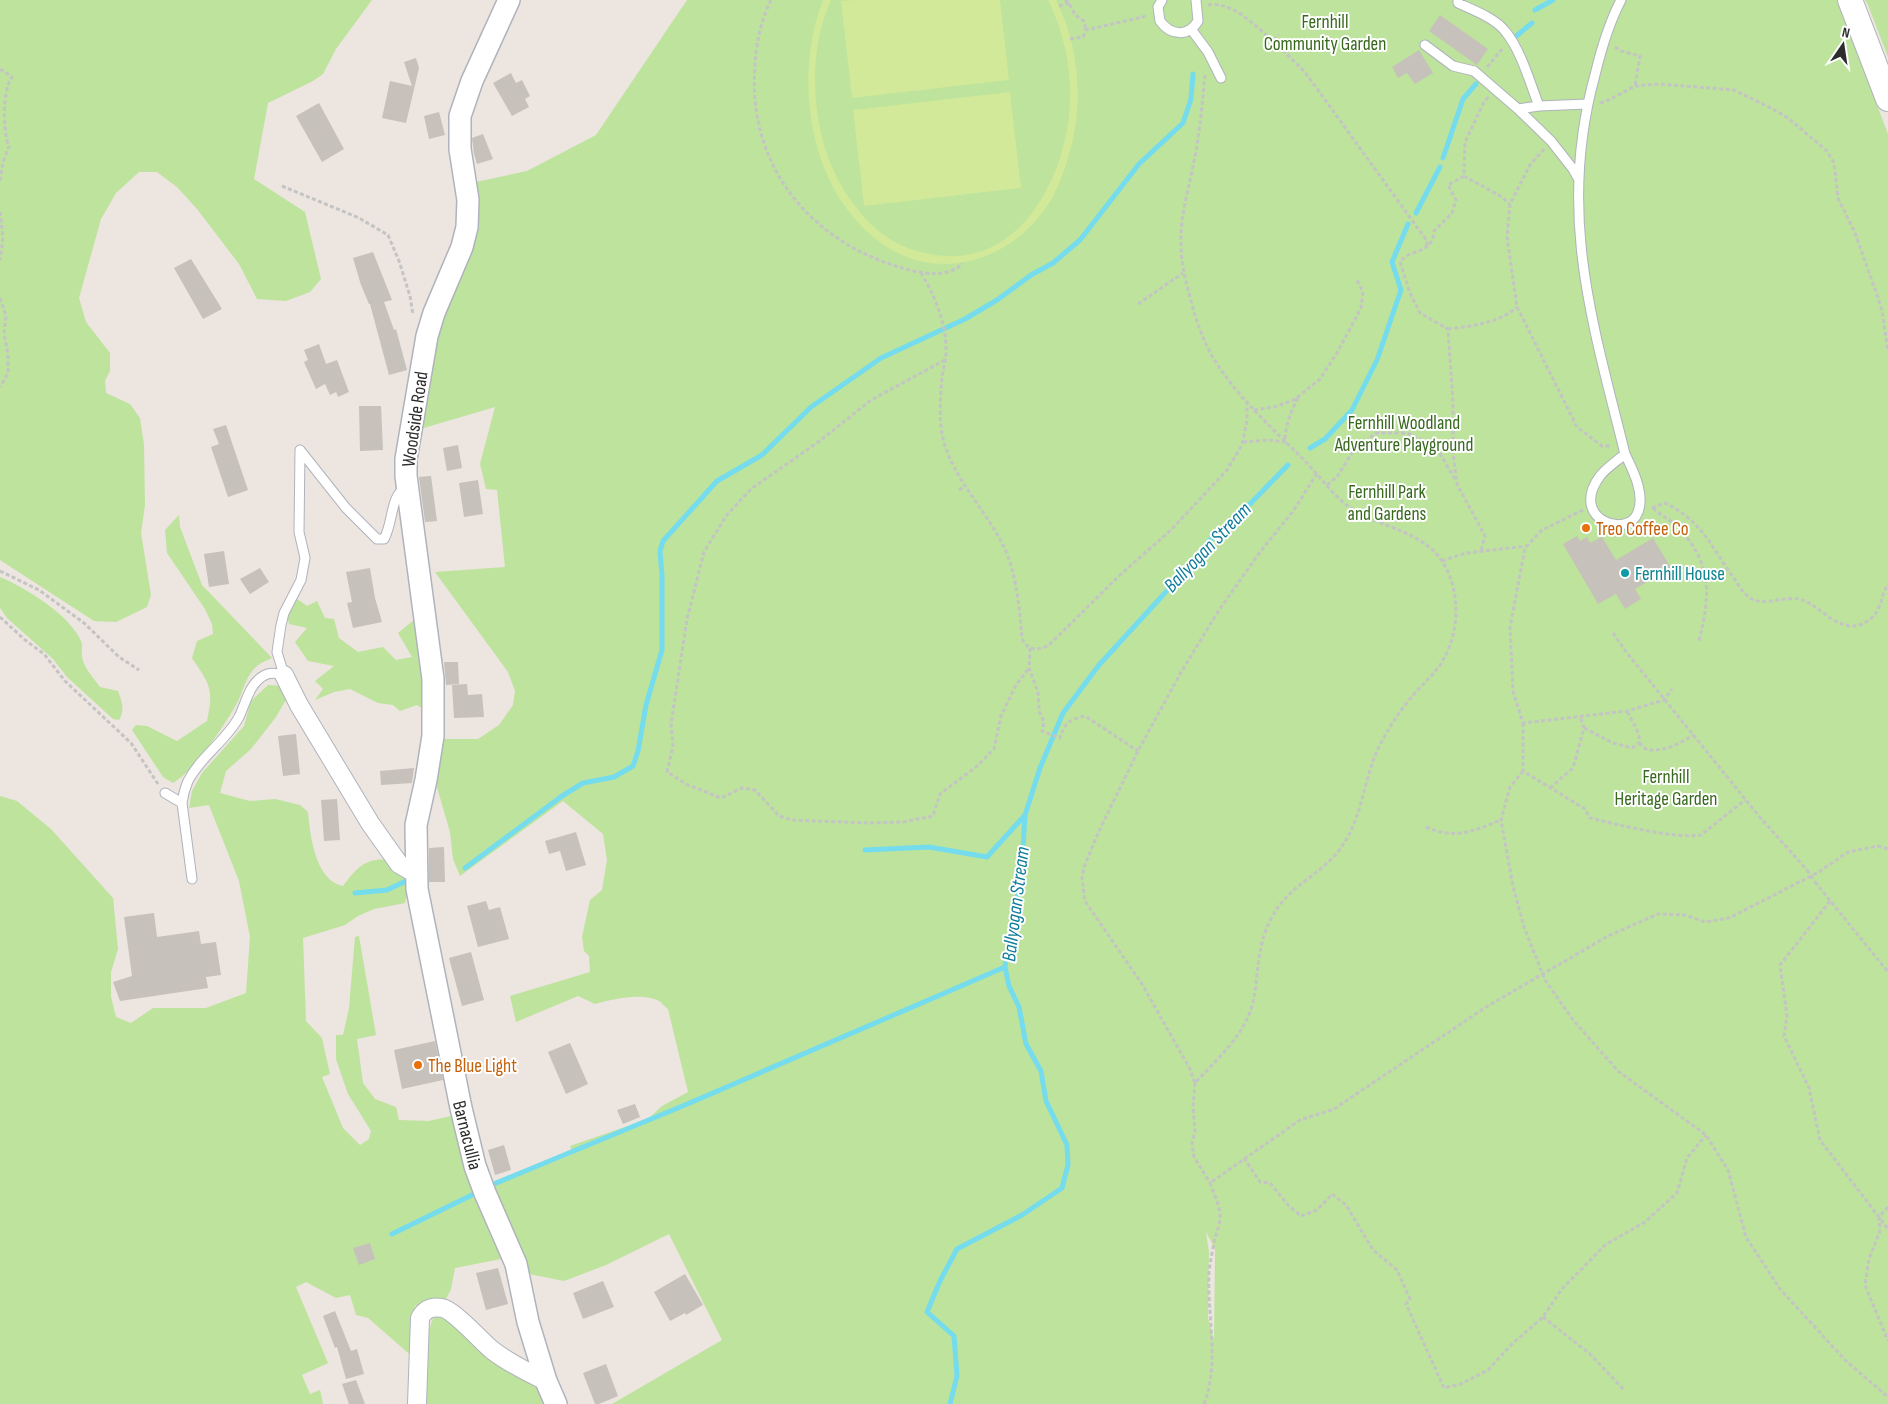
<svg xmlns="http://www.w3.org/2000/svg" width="1888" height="1404" font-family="'Sofia Sans Condensed',sans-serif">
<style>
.green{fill:#bde39d;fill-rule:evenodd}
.pitch{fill:#d1e999}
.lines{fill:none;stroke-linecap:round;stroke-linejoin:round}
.stream{stroke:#75dced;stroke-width:5}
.building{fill:#c6c1ba}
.service-casing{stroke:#afb3bc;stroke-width:11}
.minor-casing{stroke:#afb3bc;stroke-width:20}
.tertiary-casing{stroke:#afb3bc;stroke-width:24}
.secondary-casing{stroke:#afb3bc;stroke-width:26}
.path{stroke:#c4c4c4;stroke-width:3;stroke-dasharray:4 2.5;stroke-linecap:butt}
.service{stroke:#fff;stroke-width:9}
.minor{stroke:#fff;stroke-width:18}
.tertiary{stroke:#fff;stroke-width:21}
.secondary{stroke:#fff;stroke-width:24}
.path-bridge{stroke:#c4c4c4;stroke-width:3;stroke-dasharray:4 2.5;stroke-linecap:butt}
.food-dot{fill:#e8710a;stroke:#fff;stroke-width:2}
.culture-dot{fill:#0f9aa8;stroke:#fff;stroke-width:2}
.labels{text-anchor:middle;stroke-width:4;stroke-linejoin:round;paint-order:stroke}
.park-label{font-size:19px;fill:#36691c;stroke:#fff}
.street-label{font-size:19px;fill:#2c2c2c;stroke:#fff}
.food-label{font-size:19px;fill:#c56008;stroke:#fff;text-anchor:start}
.culture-label{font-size:19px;fill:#0d838f;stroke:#fff;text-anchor:start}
.water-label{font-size:20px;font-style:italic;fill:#107d9c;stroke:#fff}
</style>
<rect width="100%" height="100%" fill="#ede5df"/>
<path class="green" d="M0,0H372L336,49L323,74L313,81L268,103L254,179L305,212L321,279L310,292L286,301L257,299L239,264L197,209L177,187L157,172H139L116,193L101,219L79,298L86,322L110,353V371L105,381L106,393L130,404L140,418L144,445L145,505L141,533L151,595L147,607L116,622L94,621L0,560Z
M687,0H1837L1888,134V1404H612L722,1340L669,1234L606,1265L564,1281L529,1274L489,1186L573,1154L570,1146L648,1119L662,1106L688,1092L668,1009C665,1007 662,1003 659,1001C643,992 612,999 595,1004L578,996L516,1022L510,996L590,972L589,956L584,951L582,937L590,900L602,890L607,860L603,834L563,801L460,876L453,859L450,832L436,784H433L440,739H478L499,725L513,705L515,691L508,672L435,572L505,567L497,490L486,489L480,464L495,407L417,430L429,353L476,182L527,171L596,135ZM1206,1232L1215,1249L1214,1340L1208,1318L1209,1252Z
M1865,0H1888V57L1868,5Z
M179,515L180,527L202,585L272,658C265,661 258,664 253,670C245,679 242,694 236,705C224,726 194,771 173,783L163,777L132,730L136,725L147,726L177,741L207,721C214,688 210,685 192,658L197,641L213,634L212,624L205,609L167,553L165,530Z
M0,577C26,588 70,615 81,641C83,646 81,652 82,657C84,668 93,677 100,687L118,691C122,701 125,711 119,720L113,719L67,677L53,659L7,618L0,608Z
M297,599L307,606L317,601L325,618L334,619L339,638L358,652L383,647L396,660L412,657L398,633L419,616L426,668L423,709L417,705L400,711L393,705L378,703L350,689L334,692L315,700L323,689L315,681L334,666L308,661L295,642L307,628L289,624L287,614Z
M268,685L283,686L287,698L276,717L251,749L226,771L220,793L250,801L275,799L300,805L308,812C310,834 315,881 343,886C357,868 365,857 390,860L401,871L409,887L405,903L374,909L358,916L345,925L303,938L306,1021L322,1038L330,1074L322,1077L343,1128L360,1145L369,1139L371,1131L348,1094L336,1059V1035H343L349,1008L355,937L359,936L376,1035L357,1039L363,1083L375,1099L396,1107L399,1120L429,1121L455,1115L506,1258L455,1268L451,1289L445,1301L430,1300L415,1306L414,1358L368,1318L356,1315L350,1295L336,1298L306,1282L296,1287L328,1363L302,1375L310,1394L320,1390L323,1404H0V796L17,801L51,829L113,898L118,949L111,972V997L116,1017L131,1023L153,1008H206L246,993L250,937L239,881L209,805L189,808L192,791L202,773L244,726L251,701Z
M438,1317L453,1323L539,1386L549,1404H422L427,1337L433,1318Z"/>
<path class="pitch" d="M823,0H831C812,43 811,92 822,137C830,171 849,203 874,227C895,246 919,254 946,256C1027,260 1069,167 1070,99C1071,65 1063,30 1048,0H1056C1079,46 1084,101 1070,151C1065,169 1059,187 1049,203C1016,256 948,282 892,250C810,202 791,82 823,0Z
M854,0H1000L1009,80L852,98L841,1Z
M1010,92L1021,188L864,206L853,110Z"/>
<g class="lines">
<path class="stream" d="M1535,10L1553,0
M1515,37L1532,23
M1443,158L1463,99L1476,84
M1416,213L1440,167
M1310,448L1325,439L1352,410L1377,360L1401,290L1392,262L1408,224
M865,850L929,847L987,857L1025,815
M465,868L562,796L583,783L614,777L633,766L638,751L646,705L662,650V575L660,551L663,541L717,481L762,455L811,407L881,358L965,319L997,300L1031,275L1053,263L1080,240L1139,164L1183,123L1191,99L1193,74
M355,893L387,890L408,880
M489,1186L685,1105L1005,967
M392,1234L474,1194
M950,1404L957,1376L954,1336L927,1312L940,1281L957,1249L1022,1215L1062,1188L1068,1165L1067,1145L1046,1101L1041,1071L1026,1044L1019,1007L1009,986L1005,967L1013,913L1021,881L1025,815L1040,768L1063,713L1099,665L1164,594L1209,541L1241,513L1288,465"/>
</g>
<path class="building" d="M1440,15L1488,49L1477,65L1429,31Z
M1419,50L1433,73L1415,84L1407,73L1398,78L1392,67Z
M416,58L419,68L406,123L382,118L390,81L412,86L404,62Z
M511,73L516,83L522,80L530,96L525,99L529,107L512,116L493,83Z
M319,103L344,149L322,162L296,116Z
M439,112L445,135L429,139L424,116Z
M483,134L493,159L477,164L474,154L472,138Z
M373,252L392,300L384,302L394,330L396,329L407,370L389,375L370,304H369L361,285L353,258Z
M191,259L222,309L203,319L174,268Z
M319,344L326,364L337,360L349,392L338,397L336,392L330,395L325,384L316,389L304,362L308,360L304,350Z
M359,406H381L383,450L360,451Z
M226,425L248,490L228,497L211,447L219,444L213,429Z
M458,445L462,468L447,471L443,448Z
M431,476L437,521L425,522L419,477Z
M478,480L483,514L464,517L459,483Z
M1577,536L1580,541L1587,537L1590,543L1602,537L1616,560L1653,538L1671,568L1635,589L1641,599L1625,609L1616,594L1598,604L1563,544Z
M224,551L229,584L209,587L204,554Z
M260,568L269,582L250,594L240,579Z
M370,568L375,598L382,622L353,628L347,603L352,602L346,572Z
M444,662H458L459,684L446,685Z
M467,684L468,695L482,694L484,717L454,718L452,685Z
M296,734L300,774L283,776L278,736Z
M414,768L412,783L381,785L380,771Z
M337,799L340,840L324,841L321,800Z
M576,832L586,865L566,871L560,851L549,854L545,841Z
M444,847L445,882H429V848Z
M486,901L489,910L500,907L509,939L478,947L467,906Z
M154,913L157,937L199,931L201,944L216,942L221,975L206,977L208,988L120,1001L113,982L132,976L124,917Z
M471,952L484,1000L462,1006L449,958Z
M435,1041L443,1080L402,1089L394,1050Z
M570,1043L588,1084L566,1094L548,1052Z
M635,1104L640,1117L623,1124L617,1110Z
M504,1145L511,1170L495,1175L488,1150Z
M370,1243L375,1259L359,1265L353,1248Z
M498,1268L508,1304L486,1310L476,1273Z
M685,1274L703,1305L686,1315L685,1313L670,1321L654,1292Z
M603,1281L614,1307L583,1319L573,1293Z
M335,1311L351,1351L357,1349L364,1374L346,1379L337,1347L335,1348L323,1316Z
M606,1364L618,1396L599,1404H595L583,1373Z
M356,1380L365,1404H349L342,1384Z"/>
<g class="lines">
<defs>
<path id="service" d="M1162,0L1158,7L1160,21C1171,36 1188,37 1198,21L1196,0
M1458,0V3C1473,10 1495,18 1505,31C1521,50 1530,83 1539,106
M1621,0C1609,23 1601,50 1595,75C1557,212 1592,321 1625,454C1633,470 1645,494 1638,512C1628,540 1568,519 1600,476C1606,468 1617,461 1625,454
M1191,29L1208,52L1221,78
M1425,45L1453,66L1474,71L1518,109L1551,141L1573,169L1578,178
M1518,109L1539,106L1587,104
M300,450L346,508L377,539H384C394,521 389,499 406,486
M284,675L277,652L281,625L284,613L301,580L305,558L299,532L300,450
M165,793L182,803C183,796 185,788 188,781C201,756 226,741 239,717C246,703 249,683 265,675C271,672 277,673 284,675
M182,803L192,879"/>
<path id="minor" d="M284,675L299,705L370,823L399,864L416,874
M417,1404L420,1318C425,1309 431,1306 442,1308C454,1310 481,1341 492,1350C509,1363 527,1372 546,1381"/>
<path id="tertiary" d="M509,0L472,81L460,116V149L468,200L467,227L462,247L434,313L427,336L406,459V476L433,679V736L426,780L416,825L417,889L461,1108L475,1166L485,1193L516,1264L528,1322L546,1381L556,1404"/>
<path id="secondary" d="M1850,0L1888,99"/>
</defs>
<use href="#service" class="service-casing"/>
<use href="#minor" class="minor-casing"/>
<use href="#tertiary" class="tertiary-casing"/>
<use href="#secondary" class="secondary-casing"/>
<path class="path" d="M771,0C761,20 756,44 755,66C747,163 808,240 899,267C919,273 944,279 961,265L962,263
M1065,0L1069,3L1075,15L1084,21L1086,30
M1208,5C1233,1 1255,26 1273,41L1279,35
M1059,6L1069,3
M1070,39L1083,37L1086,30L1147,16
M1273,41L1305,72L1427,241V247
M1615,47L1621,51L1640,56L1635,86
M1487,67L1504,47
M0,69L12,77C2,90 3,132 9,147L3,162L0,181
M1205,75C1202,107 1199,140 1192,171C1187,195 1180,219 1181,243C1181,262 1185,279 1190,297C1195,317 1201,336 1211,354C1234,394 1270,426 1303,459C1317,473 1329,490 1344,503C1377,530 1429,528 1448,572C1461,601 1458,638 1440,665C1433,675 1424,683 1416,692C1400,710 1386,731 1376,753C1363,785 1361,821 1340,849C1320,876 1290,884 1272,917C1255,948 1260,974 1252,1006C1243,1037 1216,1060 1195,1083L1190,1069L1142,984L1085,901L1082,878L1084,867L1099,831L1138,751L1180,674L1219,610L1260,552L1294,510L1317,473
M1488,97L1483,104L1465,142L1464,176L1502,197L1509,204
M1600,103L1609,100L1635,86L1659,84L1734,90L1771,108L1788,118L1827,151L1834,163L1838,198L1855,233L1877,295L1882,311L1888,351
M1544,149L1530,165L1510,204L1507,237L1517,307L1577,427L1602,446H1611
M1464,176L1448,185L1456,200L1452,213L1434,231C1433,255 1410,248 1400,262L1410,293L1420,313L1448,329L1453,403V454L1457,484L1485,536L1481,551
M282,186L359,218L388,235L399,261L410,296L413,315
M0,212L3,238L0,260
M921,273C934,294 946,323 946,348C947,358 943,368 942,378C940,397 939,420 943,439C953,478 985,509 1003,545C1017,574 1019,606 1022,638C1027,651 1037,651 1049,645L1119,576L1172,529L1227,470L1242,445L1247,420V403
M0,298L6,316L4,334L8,354V373L0,387
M1138,304L1183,273
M1448,329C1471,326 1500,323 1517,307
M945,360L871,400L821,440L751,489L726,516L704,552L687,619L671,724L673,746L667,772L686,784L721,798L742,788L755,790L779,816L792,820L867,823L903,822L933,816L940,794L976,767L994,749L1001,716L1016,685L1029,668
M1254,410L1274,407L1294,400L1320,379L1337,353L1361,308L1363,292L1357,280
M1243,442L1268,440L1285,442C1285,426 1291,411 1298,398
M1327,485L1337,477L1353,451L1376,433H1407L1436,447L1456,481
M959,490L966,485
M1652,508L1665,503C1702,521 1710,545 1733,577C1738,584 1743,593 1750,598C1765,608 1787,593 1805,601C1824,610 1840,633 1862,624C1869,621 1875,616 1878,609C1882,601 1883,592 1888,584
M1653,508C1661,516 1672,520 1680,529C1713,567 1710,595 1699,641
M1583,510L1542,530L1525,548L1510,627L1513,691L1523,723L1627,711L1664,700L1672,689
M1442,561L1466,553L1527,546
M0,571L39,590L84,623L119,657L139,670
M0,617L25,640L44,654L65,681L131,743L158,784
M1613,633L1627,653L1758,815L1807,870
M1030,648L1029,668L1038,692L1039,711L1044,722L1042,731L1060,738C1065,722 1069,720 1085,716L1138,751
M1523,723V771L1585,809L1590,818C1619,825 1673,839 1701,835L1745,800
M1584,728L1613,743L1632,748L1639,743V734L1627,711
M1639,743L1647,750C1665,751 1678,745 1693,735
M1523,771L1510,787L1501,820L1513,886L1524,927L1545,980L1573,1020L1618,1071L1706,1135L1728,1170L1746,1237L1780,1289L1845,1360L1888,1397
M1550,788L1573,768L1584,728L1580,716
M1426,827C1456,840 1473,831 1501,820
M1815,882L1888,972
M1830,901L1780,965L1787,1016L1784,1036L1809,1088L1820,1140L1888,1229
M1195,1083L1193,1107L1195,1132L1192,1143L1194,1157L1210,1183
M1244,1158L1260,1182L1270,1183L1289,1206L1301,1216L1317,1210L1332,1194L1346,1205L1373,1250L1397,1270L1410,1299L1406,1304L1444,1388L1461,1384L1488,1370L1512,1344L1543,1317L1561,1290L1605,1245L1645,1222L1677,1193L1687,1158L1706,1135
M1888,1207L1879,1217L1880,1231L1869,1259L1865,1285L1888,1341
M1543,1317L1590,1354L1625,1391
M1204,1404C1220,1363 1207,1316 1209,1273C1210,1263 1212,1253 1214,1243C1215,1235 1219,1228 1220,1220C1221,1208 1214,1194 1210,1183L1300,1120L1334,1109L1486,1007L1608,936L1658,914L1685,915L1705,922L1729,918L1817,873L1848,852L1878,846L1888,849"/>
<use href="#service" class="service"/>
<use href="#minor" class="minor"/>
<use href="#tertiary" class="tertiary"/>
<use href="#secondary" class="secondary"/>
<path class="path-bridge" d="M1807,870L1815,882"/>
</g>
<g class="food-dot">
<circle cx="1586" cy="528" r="5"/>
<circle cx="418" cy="1065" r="5"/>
</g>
<circle class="culture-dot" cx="1625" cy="573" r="5"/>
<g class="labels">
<g class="park-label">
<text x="1325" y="28">Fernhill<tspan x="1325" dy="22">Community Garden</tspan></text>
<text x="1404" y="429">Fernhill Woodland<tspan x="1404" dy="22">Adventure Playground</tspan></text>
<text x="1387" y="498">Fernhill Park<tspan x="1387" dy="22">and Gardens</tspan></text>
<text x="1666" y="783">Fernhill<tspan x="1666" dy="22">Heritage Garden</tspan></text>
</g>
<g class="street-label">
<text transform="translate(414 419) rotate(-82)" y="7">Woodside Road</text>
<text transform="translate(468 1135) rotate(76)" y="7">Barnacullia</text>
</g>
<g class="food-label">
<text x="1596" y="535">Treo Coffee Co</text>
<text x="428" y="1072">The Blue Light</text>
</g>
<g class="culture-label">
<text x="1635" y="580">Fernhill House</text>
</g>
<g class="water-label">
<text transform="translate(1207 547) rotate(-46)" y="7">Ballyogan Stream</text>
<text transform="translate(1015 904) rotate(-83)" y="7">Ballyogan Stream</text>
</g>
</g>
<g transform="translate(1843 45) rotate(13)" stroke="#ffffff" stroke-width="4" paint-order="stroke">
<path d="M0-4L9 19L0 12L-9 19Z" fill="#2c2c2c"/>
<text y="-8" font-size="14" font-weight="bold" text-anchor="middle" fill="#2c2c2c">N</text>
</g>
</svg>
